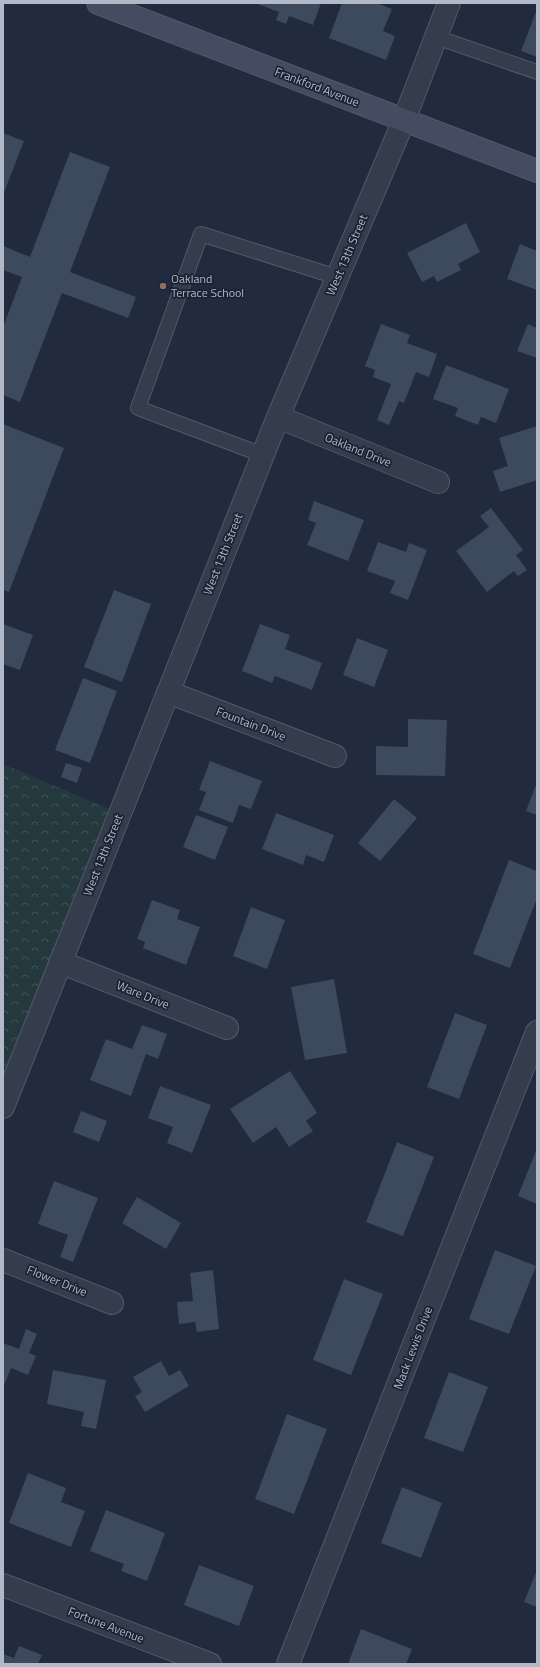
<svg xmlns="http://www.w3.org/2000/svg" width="540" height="1667" font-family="'Titillium Web',sans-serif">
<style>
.park{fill:url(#park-crowns)}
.building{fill:#3d495c}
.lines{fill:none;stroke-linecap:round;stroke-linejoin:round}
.lane-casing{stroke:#515868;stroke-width:16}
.street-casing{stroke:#515868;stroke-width:24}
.secondary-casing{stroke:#515868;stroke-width:24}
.lane{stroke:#353d4d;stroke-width:14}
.street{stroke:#353d4d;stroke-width:22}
.secondary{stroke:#434c60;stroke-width:22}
.education-dot{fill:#8d6e63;stroke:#1b2232;stroke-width:1.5}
.labels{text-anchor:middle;stroke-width:3.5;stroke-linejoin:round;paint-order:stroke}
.street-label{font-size:12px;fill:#b1b8c8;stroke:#1b2232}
.poi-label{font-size:12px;fill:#b1b8c8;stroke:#1b2232;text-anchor:start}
</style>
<defs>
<pattern id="park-crowns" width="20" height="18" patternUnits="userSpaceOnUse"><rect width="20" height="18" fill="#23393e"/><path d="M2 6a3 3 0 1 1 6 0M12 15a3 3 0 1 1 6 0" fill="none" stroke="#415458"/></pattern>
</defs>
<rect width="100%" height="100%" fill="#212b3d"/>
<path class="park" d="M3,764L114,811L3,1092Z"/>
<path class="building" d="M255,3H321L313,25L289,16L286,24L276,20L279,12Z
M342,3H377L392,9L383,31L395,36L386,60L329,38Z
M537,9V57L521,51Z
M3,133L24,141L3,195Z
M70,152L110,167L70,272L136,297L128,318L62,293L20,402L3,395V327L22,277L3,270V246L30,257Z
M466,223L480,252L458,264L461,270L437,282L434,276L422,282L407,253Z
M520,244L537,251V290L507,279Z
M381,324L410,335L407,343L437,354L429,377L416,372L404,403L399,401L389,425L377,420L391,384L373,377L375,370L365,366Z
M528,324L537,328V358L517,351Z
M446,365L509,389L496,423L481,417L478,425L455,416L458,408L433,399Z
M3,424L64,448L9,592L3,590Z
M537,426V480L500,492L493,471L508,466L499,438Z
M314,501L364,520L348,561L307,545L316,523L308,520Z
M491,508L523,550L516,555L527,570L518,576L514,571L487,592L456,551L489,527L480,516Z
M378,542L406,552L409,543L427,550L408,600L390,593L395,581L367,571Z
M114,590L151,604L122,682L84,667Z
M3,624L33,635L20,670L3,664Z
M260,624L290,635L285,649L322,663L312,690L275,676L272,683L242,671Z
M357,638L388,650L374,687L343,675Z
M83,678L117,691L90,763L55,750Z
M408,719L447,720L445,776L376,775V746L408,747Z
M210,761L262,781L251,809L239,805L233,823L199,810L206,792L199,790Z
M66,763L82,768L77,783L61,777Z
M537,782V815L526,811Z
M394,799L417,818L380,861L358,843Z
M276,813L334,835L324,862L306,855L303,865L262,849Z
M196,815L228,827L215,860L183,847Z
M509,860L537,871V898L510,968L473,954Z
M152,900L180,910L177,919L200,927L186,965L143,948L145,942L137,939Z
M251,907L285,920L267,969L233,956Z
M334,979L347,1053L305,1060L291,987Z
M455,1013L487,1025L459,1099L427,1087Z
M142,1025L167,1034L158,1059L146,1054L131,1096L90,1080L106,1039L132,1049Z
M290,1071L317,1113L306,1121L313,1131L289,1147L276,1127L253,1143L230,1109Z
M160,1086L211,1105L192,1153L167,1143L173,1127L148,1118Z
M81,1111L107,1121L99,1142L73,1132Z
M397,1142L434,1157L403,1236L366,1222Z
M537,1148V1204L518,1196Z
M54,1181L98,1198L73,1262L60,1257L68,1235L38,1224Z
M137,1197L181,1223L166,1249L122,1223Z
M495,1250L536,1266L509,1334L469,1319Z
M213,1270L219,1329L197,1332L195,1322L179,1324L177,1302L193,1301L190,1273Z
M344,1279L383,1294L351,1375L313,1360Z
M26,1329L37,1334L29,1353L36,1356L28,1375L11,1368L3,1388V1343L19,1349Z
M161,1361L169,1376L180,1370L189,1386L145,1412L135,1396L142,1392L133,1377Z
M53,1370L106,1380L96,1429L81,1426L84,1412L47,1404Z
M449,1372L488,1387L463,1452L424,1438Z
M287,1414L327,1429L294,1514L255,1499Z
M28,1473L66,1488L61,1502L85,1511L71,1547L9,1523Z
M402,1487L442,1503L421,1558L381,1543Z
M106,1510L165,1533L147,1581L121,1571L124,1564L90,1551Z
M199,1565L254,1586L239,1626L184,1605Z
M537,1570V1607L524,1602Z
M361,1629L412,1649L406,1664H348Z
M19,1646L42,1655L38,1664H3V1654L14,1658Z"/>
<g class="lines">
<defs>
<path id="lane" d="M436,37L537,72
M263,455L138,408L201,234L337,277"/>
<path id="street" d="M278,417L438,482
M168,692L335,756
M60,962L227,1028
M3,1107L278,417L404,120L449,3
M3,1260L112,1303
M3,1585L210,1664
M288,1664L537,1032"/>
<path id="secondary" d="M98,3L537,171"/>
</defs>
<use href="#lane" class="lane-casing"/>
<use href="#street" class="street-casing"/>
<use href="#secondary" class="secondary-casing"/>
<use href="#lane" class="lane"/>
<use href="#street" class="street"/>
<use href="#secondary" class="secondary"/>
</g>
<circle class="education-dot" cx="163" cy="286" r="4"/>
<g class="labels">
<g class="street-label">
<text transform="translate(317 87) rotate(21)" y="4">Frankford Avenue</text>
<text transform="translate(347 255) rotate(-67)" y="4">West 13th Street</text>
<text transform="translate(358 450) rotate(22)" y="4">Oakland Drive</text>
<text transform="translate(223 554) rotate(-68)" y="4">West 13th Street</text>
<text transform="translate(251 724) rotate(21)" y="4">Fountain Drive</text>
<text transform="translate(103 855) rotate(-68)" y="4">West 13th Street</text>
<text transform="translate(143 995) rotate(22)" y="4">Ware Drive</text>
<text transform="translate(57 1281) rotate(22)" y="4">Flower Drive</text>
<text transform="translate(413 1348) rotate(-69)" y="4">Mack Lewis Drive</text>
<text transform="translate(106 1625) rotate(21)" y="4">Fortune Avenue</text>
</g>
<g class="poi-label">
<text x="171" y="283">Oakland<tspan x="171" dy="14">Terrace School</tspan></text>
</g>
</g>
<rect width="540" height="1667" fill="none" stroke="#b1b8c8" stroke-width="8"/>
</svg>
